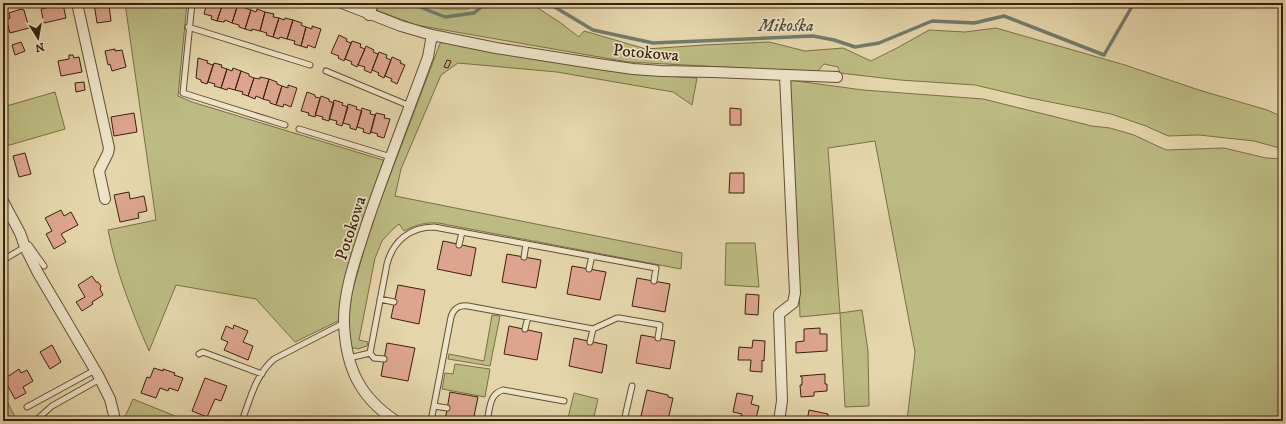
<svg xmlns="http://www.w3.org/2000/svg" width="1286" height="424" font-family="'IM FELL DW Pica',serif">
<style>
.green{fill:#bcbb83;stroke:#7b6e48}
.lines{fill:none;stroke-linecap:round;stroke-linejoin:round}
.stream{stroke:#717b6c;stroke-width:3.5}
.building{fill:#dda58f;stroke:#3a200d}
.service-casing{stroke:#644d34;stroke-width:7}
.minor-casing{stroke:#644d34;stroke-width:12}
.service{stroke:#ede4c8;stroke-width:5}
.minor{stroke:#ede4c8;stroke-width:10}
.labels{text-anchor:middle;stroke-width:3.5;stroke-linejoin:round;paint-order:stroke}
.street-label{font-size:17px;fill:#3a200d;stroke:#ede4c8}
.water-label{font-size:18px;font-style:italic;fill:#554e3d;stroke:#ede4c8}
</style>
<rect width="100%" height="100%" fill="#e4d5aa"/>
<filter id="stains"><feTurbulence type="fractalNoise" baseFrequency=".005" numOctaves="4"/><feColorMatrix values="0 0 0 0 .2 0 0 0 0 .09 0 0 0 0 .02 0 0 0 .5 -.17"/></filter>
<radialGradient id="worn" r=".72"><stop offset=".6" stop-color="#630" stop-opacity="0"/><stop offset="1" stop-color="#630" stop-opacity=".3"/></radialGradient>
<path class="green" d="M125,3H187L178,96L192,102L383,160L384,164L340,320L295,342L256,299L176,285L149,351C132,312 116,272 108,230L156,220Z
M379,3H429L443,9H468L473,3H530L558,21L579,37L584,31L646,49L704,45L769,42L805,51L843,48L871,61L897,48L929,30L965,32L996,28L1125,65L1199,90L1267,110L1283,117V149L1254,141L1199,135L1168,136L1146,126L1111,114L1030,98L975,85L900,80L840,73L838,67L824,64L817,72L628,62L416,25L376,10Z
M441,41C526,56 611,74 697,78L692,105L673,92L557,72L458,63L441,75L401,169L395,196L682,253L681,269L438,223C426,222 415,225 404,231L399,224L392,230L382,241L375,258L359,340L368,342L367,346L358,349L350,347L349,318L352,292L365,247L378,207Z
M789,80L863,90L983,99L1092,126L1110,128L1134,135L1166,150L1224,148L1266,158L1283,159V421H907L915,352L875,141L828,148L840,313L862,310L868,351L869,406L845,407L840,313L800,317L797,223Z
M55,92L65,129L3,147V107Z
M726,243H755L759,287L725,285Z
M492,315L500,316L490,366L448,359L449,354L484,361Z
M455,364L490,369L485,397L442,389L445,373L453,374Z
M3,393L17,421H3Z
M574,393L598,399L593,421H582L568,418Z
M133,399L180,418L186,421H123Z"/>
<g class="lines">
<path class="stream" d="M410,3L445,17L474,13L486,3
M548,3L593,30L653,43L813,36L834,40L855,47L879,43L932,21L974,23L1004,16L1104,55L1134,3"/>
</g>
<path class="building" d="M94,3H106V6L109,5L111,21L97,23Z
M207,3H223L217,21L211,19L212,16L204,14Z
M223,3L238,4L232,23L225,20L224,22L217,21Z
M63,4L66,18L44,23L41,9Z
M238,4L246,6L245,8L251,10L245,29L239,27V25L232,23Z
M21,9L24,10L29,28L10,33L6,19L10,18L9,13Z
M257,9L265,12L260,31L252,29V31L245,29L251,10L256,12Z
M265,12L274,14L273,17L279,18L273,37L266,35L267,33L260,31Z
M279,18L284,20L285,18L293,20L287,39L280,37L279,39L273,37Z
M293,20L302,23L301,25L306,27L301,46L294,44L295,41L287,39Z
M312,26L321,29L315,48L308,45L307,48L301,46L306,27L312,29Z
M339,35L347,39L346,41L351,43L344,61L338,58L339,56L331,53Z
M352,41L361,44L360,47L365,49L357,67L351,64L352,62L345,59Z
M21,42L25,51L15,55L12,45Z
M366,46L374,50L373,52L378,54L371,73L364,70L365,67L358,65Z
M115,49V51L122,50L126,67L112,71L110,64L108,65L105,51Z
M379,52L387,55L386,58L391,60L384,78L378,75L379,73L372,70Z
M69,55H73L74,58L79,57L82,72L61,76L58,61L69,59Z
M392,57L401,61L400,63L405,65L397,84L391,81L392,79L385,76Z
M198,58L208,61L207,63L213,65L207,84L201,82V80L196,78Z
M447,60L451,61L448,68L444,67Z
M214,63L222,65L221,67L227,69L221,88L214,86L215,84L208,82Z
M233,68L241,71L235,90L228,88L227,90L221,88L227,69L232,71Z
M241,71L249,74V76L254,78L248,96L242,94L243,92L235,90Z
M260,77L269,79L263,99L256,96L255,99L248,96L254,78L260,79Z
M269,79L277,82V84L282,86L276,105L270,103V101L263,99Z
M84,82L85,90L76,92L75,83Z
M288,85L297,88L291,107L284,104L283,107L276,105L282,86L288,88Z
M307,92L315,95V97L320,98L315,117L308,115L309,113L301,111Z
M321,96L329,99V101L334,103L329,121L322,119L323,117L315,115Z
M334,100L343,103L342,105L348,107L342,126L336,124L337,121L329,119Z
M348,104L357,107L356,109L362,111L356,130L350,128V125L343,123Z
M362,108L371,111L370,114L375,115L370,134L363,132L364,129L357,127Z
M730,108L741,109V125H730Z
M134,113L137,132L114,136L111,117Z
M376,113L385,115L384,118L390,119L384,138L377,136L378,134L371,132Z
M25,153L31,174L19,177L13,156Z
M730,173H744V193H729Z
M129,192L130,199L144,196L147,211L138,213L139,218L120,222L114,195Z
M61,210L64,216L71,212L78,225L61,234L66,242L54,249L46,234L52,231L45,218Z
M443,241L476,248L471,276L437,269Z
M507,254L541,260L536,288L502,282Z
M572,266L606,272L600,300L567,294Z
M92,276L96,282H98L101,286L100,289L103,295L92,302L93,304L82,311L76,302L85,297L78,285Z
M637,278L670,284L665,312L632,306Z
M398,285L425,290L419,324L391,318Z
M746,294L759,295L758,315L745,314Z
M234,325L248,331L243,342L253,346L248,360L224,350L228,342L221,339L226,326L233,329Z
M509,326L542,333L537,360L504,354Z
M820,328V334H827V351L796,353V342L804,341V329Z
M641,335L675,341L670,369L636,363Z
M574,338L607,345L602,373L569,366Z
M753,340L765,341L764,361L762,360V372L750,371L751,360H738L739,347L752,348Z
M387,343L415,348L408,381L381,376Z
M52,345L61,362L50,369L40,352Z
M154,368L163,371V369L175,373L174,375L183,378L178,391L169,388L168,391L160,388L156,398L141,393L145,382L147,377L150,378Z
M19,369L21,373L27,370L33,381L23,387L26,393L15,399L4,379Z
M825,374V384H827V391L814,392V396L801,397L800,385H802V377L800,376Z
M205,378L227,386L221,401L215,399L207,417L192,411Z
M647,390L668,395V397L673,398L668,420L663,419V421H661L641,416Z
M450,392L478,397L473,421H445Z
M737,393L753,396L751,404L759,406L756,419L741,416L742,414L733,412Z
M809,410L828,414L827,421H807Z"/>
<g class="lines">
<defs>
<path id="service" d="M192,3L183,93L285,125
M188,27L310,65
M326,71L410,106
M299,129L391,157
M29,245L44,266
M459,245L462,232
M524,257L526,244
M3,260L25,247
M589,269L592,256
M380,299L394,302
M525,329L528,317
M590,342L593,329
M370,353L374,358L384,359
M199,354L203,352L262,374
M349,358L370,353L387,264C393,241 410,227 434,227L656,268L654,281
M434,406L447,408
M27,407L95,370
M35,421L52,406L100,379
M242,421C250,399 256,374 274,359L344,323
M431,421L451,317C454,308 459,305 468,306L593,329L617,318H619L660,325L658,338
M487,421C490,409 489,394 503,390L564,401
M624,421L632,386"/>
<path id="minor" d="M77,3L109,148L108,153L99,171L105,199
M342,3L401,26L432,35L496,48L598,64L633,69L661,71L712,72L837,77
M369,15L373,3
M3,201L20,233L25,247L38,273L98,375L110,399L114,415V421
M396,421C359,397 346,367 344,324C343,290 357,255 367,223C386,167 408,112 428,57L432,35
M779,421L782,401L779,314L793,303L795,293L785,75"/>
</defs>
<use href="#service" class="service-casing"/>
<use href="#minor" class="minor-casing"/>
<use href="#service" class="service"/>
<use href="#minor" class="minor"/>
</g>
<g class="labels">
<g class="street-label">
<text transform="translate(646 52) rotate(5)" y="6">Potokowa</text>
<text transform="translate(350 228) rotate(-72)" y="6">Potokowa</text>
</g>
<g class="water-label">
<text x="786" y="31">Mikośka</text>
</g>
</g>
<rect width="1286" height="424" fill="none" stroke="#e4d5aa" stroke-width="16"/>
<rect x="4" y="4" width="1278" height="416" fill="none" stroke="#3a200d" stroke-width="2"/>
<rect x="8" y="8" width="1270" height="408" fill="none" stroke="#3a200d"/>
<g transform="translate(38 38) rotate(169)" stroke="#ede4c8" stroke-width="3" paint-order="stroke">
<path d="M0-3L7 15L0 10L-7 15Z" fill="#3a200d"/>
<text y="-6" font-size="11" font-weight="bold" text-anchor="middle" fill="#3a200d">N</text>
</g>
<rect width="100%" height="100%" filter="url(#stains)"/>
<rect width="100%" height="100%" fill="url(#worn)"/>
</svg>
